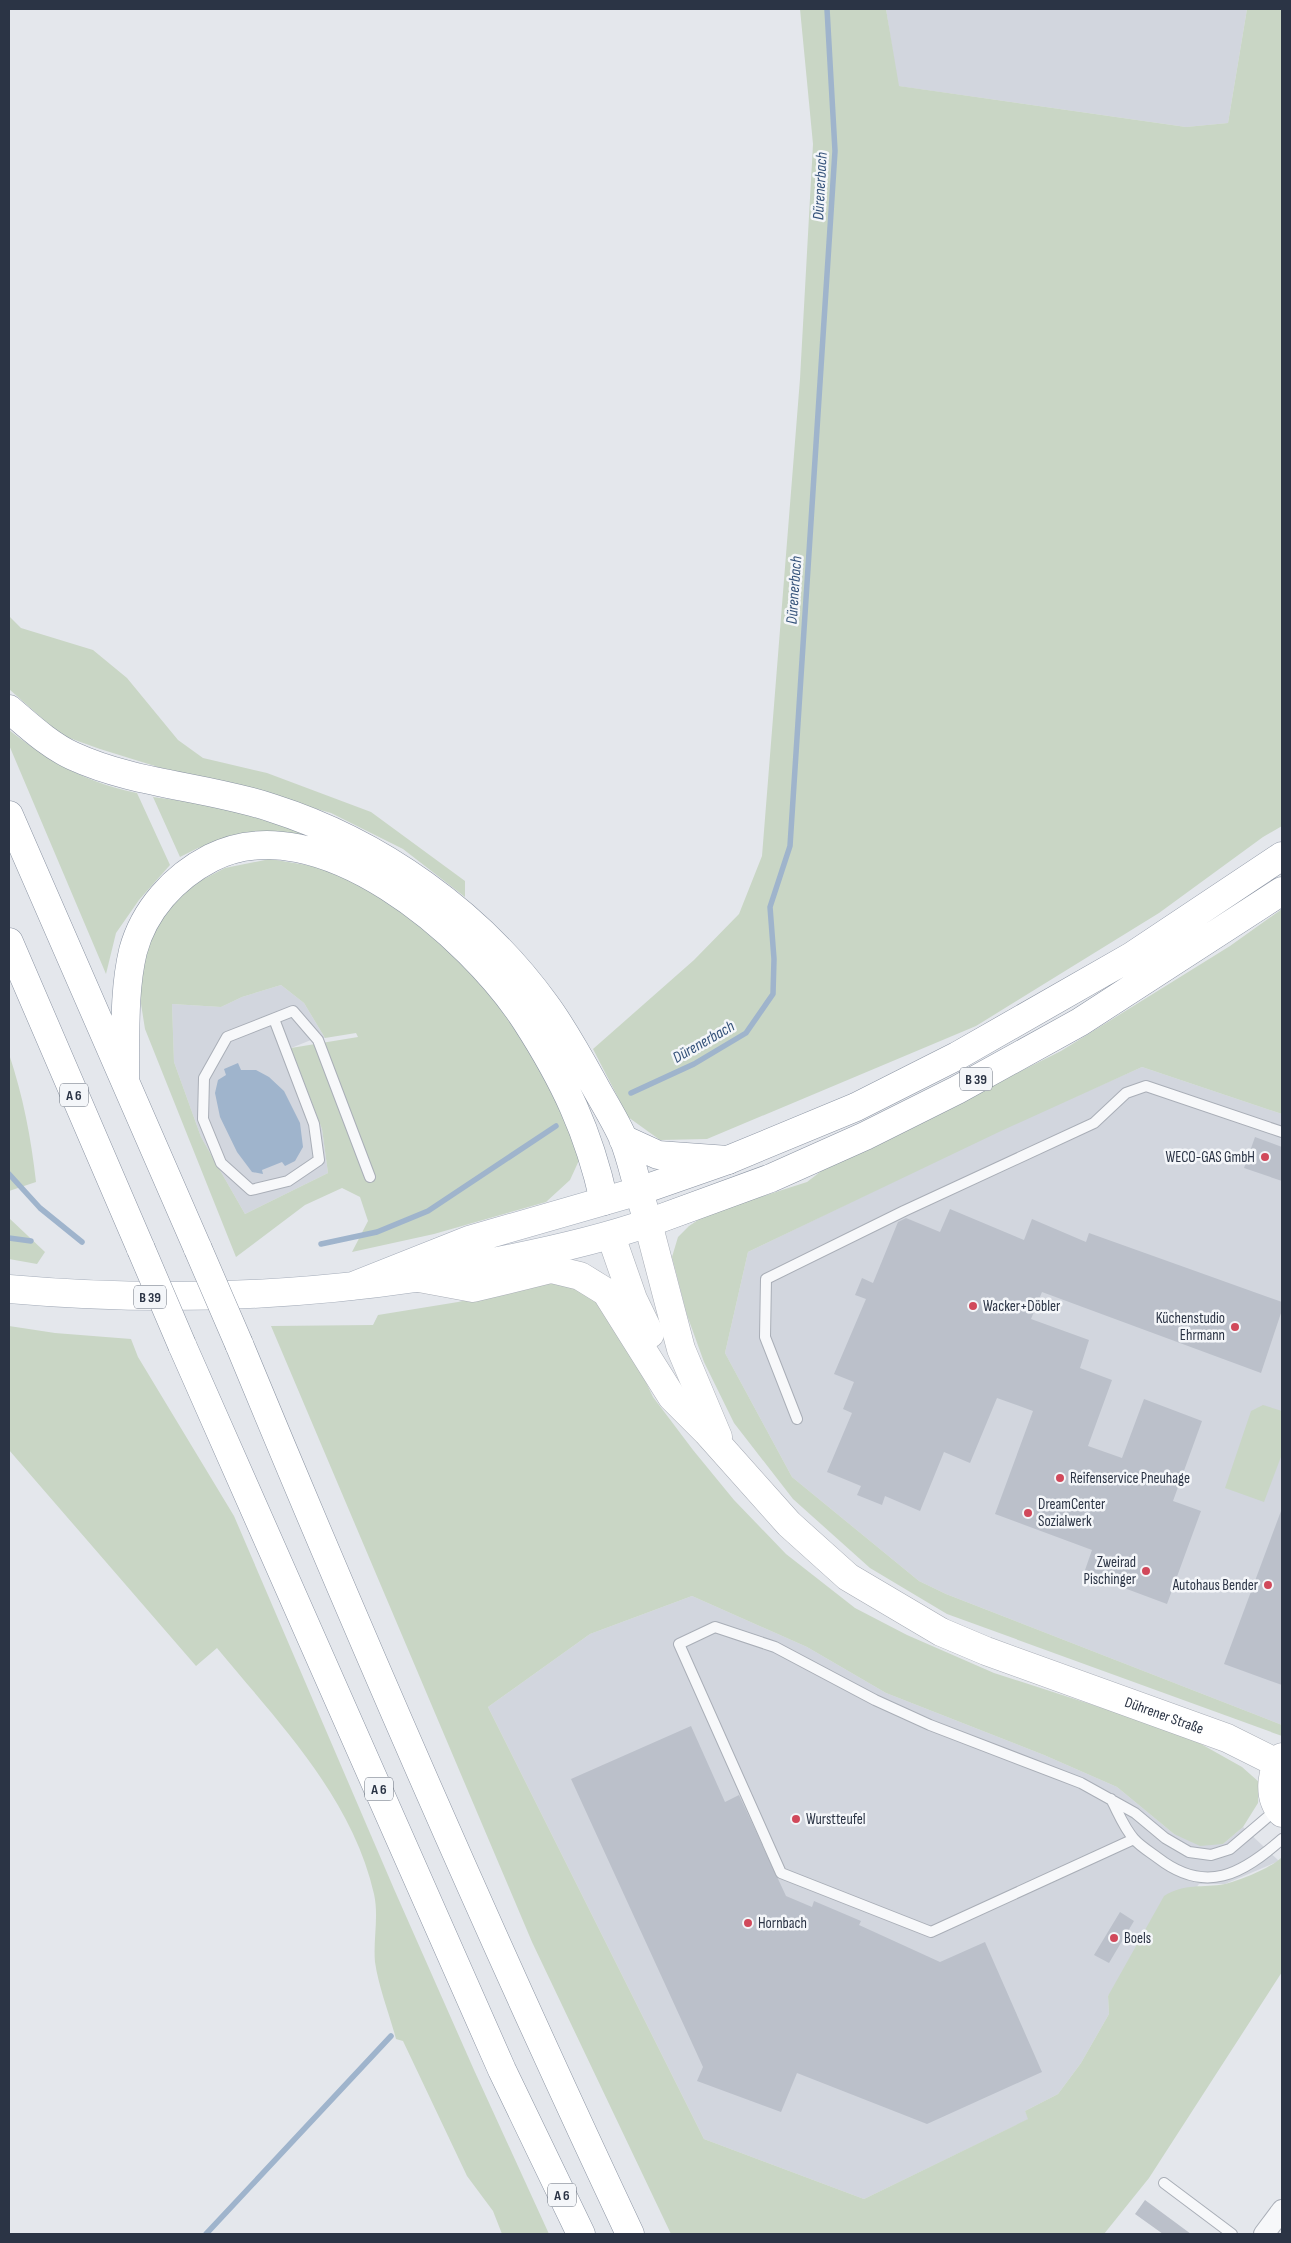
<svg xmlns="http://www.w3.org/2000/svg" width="1291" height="2243" font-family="'Sofia Sans Condensed',sans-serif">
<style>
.built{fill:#d2d6de}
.green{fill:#c9d6c5;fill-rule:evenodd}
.water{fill:#9fb4cc}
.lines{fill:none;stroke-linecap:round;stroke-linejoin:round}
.stream{stroke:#9fb4cc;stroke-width:5.5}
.building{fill:#bbc0ca}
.service-casing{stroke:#a9aeb7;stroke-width:12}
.minor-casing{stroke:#a9aeb7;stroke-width:22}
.secondary-casing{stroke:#a9aeb7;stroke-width:29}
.primary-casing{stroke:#a3abb8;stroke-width:29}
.trunk-casing{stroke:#8b94a3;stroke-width:29}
.motorway-casing{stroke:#8b94a3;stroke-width:29}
.service{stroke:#f7f8fa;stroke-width:10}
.minor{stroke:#f7f8fa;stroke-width:20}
.secondary{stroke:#fff;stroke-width:28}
.primary{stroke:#fff;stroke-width:28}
.trunk{stroke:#fff;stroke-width:28}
.motorway{stroke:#fff;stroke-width:28}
.motorway-bridge-casing{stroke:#8b94a3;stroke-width:29;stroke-linecap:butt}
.motorway-bridge{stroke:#fff;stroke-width:28}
.poi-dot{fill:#d1495b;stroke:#f4f6f9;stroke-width:2}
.labels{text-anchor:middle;stroke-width:5;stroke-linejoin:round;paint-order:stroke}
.shield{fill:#f4f6f9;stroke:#676e7b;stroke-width:1}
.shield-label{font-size:14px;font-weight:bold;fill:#2b3445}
.poi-label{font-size:15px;fill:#2b3445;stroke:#f4f6f9;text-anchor:start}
.street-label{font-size:15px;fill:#2b3445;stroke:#f4f6f9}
.water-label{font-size:16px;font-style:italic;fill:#34527a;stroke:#f4f6f9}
</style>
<rect width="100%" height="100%" fill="#e4e7ec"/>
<path class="built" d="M886,9H1247L1228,123L1186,127L898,86Z
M281,985L304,1003L325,1038L311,1040L291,1048L322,1129L328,1173L245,1214L201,1137L174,1062L172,1004L221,1007L242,997Z
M1142,1067L1282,1114V1725L946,1594L919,1581L792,1477L725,1353L748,1252L996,1132Z
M692,1596L807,1647L886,1693L1044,1755L1117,1787L1174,1834L1223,1844L1243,1827L1279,1861L1225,1884H1199L1108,1996L1109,2014L1081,2063L1058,2094L1025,2111L1029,2119L864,2199L704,2139L488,1707L590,1634Z"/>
<path class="green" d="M800,9H886L899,86L1186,127L1228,123L1247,9H1282V826L1263,837L1159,913L976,1026L707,1139L660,1140L628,1117L593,1049L694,960L739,914L762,856L800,379L813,144Z
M9,616L21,628L93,650L127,678L178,740L203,758L267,773L371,812L465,881V897L403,849L331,813L218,781L158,767L100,749L61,735L9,689Z
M9,730C49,761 86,783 137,793L170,865L139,900L116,933L106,974L9,745Z
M153,797L219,806L273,819L336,845L254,835L198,848L180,857Z
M270,859L324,868L374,891L423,925L489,990L532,1054L572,1134L581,1156L570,1180L546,1202L434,1234L352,1252L368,1221L360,1197L342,1188L305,1205L236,1257L145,1029L138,985L148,943L166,911L180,897L196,883L225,868ZM281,985L304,1003L325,1038L356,1033L358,1037L291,1048L322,1129L328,1173L245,1214L201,1137L174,1062L172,1004L221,1007L242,997Z
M1282,909V1114L1142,1067L1001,1131L748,1252L725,1353L792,1477L919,1581L946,1594L1282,1725V1736L947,1614L870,1568L793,1499L734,1423L704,1362L687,1315L672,1257L678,1237L689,1226L707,1214L807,1182L824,1169L1061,1051L1230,946Z
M9,1054C23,1096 31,1137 36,1182L9,1191Z
M9,1218L45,1252L37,1264L9,1259Z
M559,1282L595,1296L614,1315L653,1397L693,1450L734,1500L786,1554L855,1608L907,1635L994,1673L1164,1728L1201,1744L1242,1767L1259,1782L1258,1803L1243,1827L1223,1844L1200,1846L1174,1834L1117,1787L1044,1755L886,1693L807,1647L692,1596L590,1634L488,1707L704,2139L864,2199L1028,2119L1025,2111L1058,2094L1081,2063L1109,2014L1108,1996L1164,1896C1184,1883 1203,1888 1225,1884C1239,1881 1273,1867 1282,1857V1972L1149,2178L1104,2234H671L532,1942L271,1326L373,1325L378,1315L458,1302L529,1286Z
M9,1326L55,1333L131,1339L138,1357L234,1516L394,1889L474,2070L549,2234H502L493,2211L467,2176L403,2041L396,2039C390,2016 378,1985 375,1962C373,1940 379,1916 374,1894C352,1797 278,1722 217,1648L196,1666L9,1450Z
M1263,1405L1282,1411V1454L1264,1502L1225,1488L1251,1411Z"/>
<path class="water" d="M238,1063L241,1070H256L269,1077L284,1091L300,1123L303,1147L295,1161L285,1166L282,1162L262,1170L263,1174L252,1172L237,1152L220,1117L215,1093L218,1080L226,1075L224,1069Z"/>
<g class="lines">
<path class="stream" d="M631,1093L694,1064L746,1033L773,994L774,959L770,907L790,846L835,151L827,9
M9,1174L40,1208L82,1242
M9,1238L31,1241
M321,1244L377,1232L428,1211L556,1126
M206,2234L391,2036"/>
</g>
<path class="building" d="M1255,1137L1282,1147V1181L1244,1168Z
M950,1209L1024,1240L1032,1219L1086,1242L1089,1233L1282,1302V1310L1261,1373L1042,1292L1031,1319L1089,1340L1080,1368L1112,1380L1088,1446L1122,1458L1144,1399L1202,1421L1173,1501L1201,1511L1167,1604L1084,1573L1092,1550L995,1514L1033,1411L997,1398L970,1463L944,1452L920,1511L885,1496L882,1505L857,1495L861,1486L827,1472L852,1413L843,1409L854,1382L834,1374L866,1299L855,1295L862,1278L873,1283L898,1222L906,1218L940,1232Z
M1281,1511L1282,1512V1685L1224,1664Z
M691,1726L725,1802L739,1795L786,1896L812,1907L814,1901L861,1921L859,1925L940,1962L985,1942L1042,2072L927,2124L797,2073L781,2112L697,2081L703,2067L571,1779Z
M1120,1912L1134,1921L1109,1963L1094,1955Z
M1145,2200L1191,2234H1163L1135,2214Z"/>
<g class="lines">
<defs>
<path id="service" d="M274,1019L314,1124L319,1160L288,1181L251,1190L221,1163L203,1119L204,1078L227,1037L293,1011L318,1040L370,1177
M797,1419L765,1337L766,1279L904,1211L1094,1123L1126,1093L1146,1086L1282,1132
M1111,1799C1118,1812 1124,1828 1134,1839C1140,1846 1150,1852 1158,1858C1206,1895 1242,1874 1282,1839
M1134,1839L931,1932L781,1873L679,1644L715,1627L775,1647L875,1700L930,1725L1081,1783L1135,1813L1165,1838L1189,1852L1211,1855L1230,1849L1277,1809
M1164,2183L1232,2234"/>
<path id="minor" d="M1264,2234L1282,2210"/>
<g id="secondary">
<path d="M648,1223L681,1349L718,1437"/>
<path d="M611,1236L633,1299L650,1334"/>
<path id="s1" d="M419,1278L473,1288L551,1269L580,1276L606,1292L672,1397L707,1432L789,1524L848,1577L941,1632L986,1651L1227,1738L1277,1763"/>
<path d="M1282,1757C1270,1773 1268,1798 1282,1813"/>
</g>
<path id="primary" d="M9,1289C145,1301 281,1298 416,1278C444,1274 471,1267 498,1261C549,1251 599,1240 648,1223L639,1191L469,1240L353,1286"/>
<path id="trunk" d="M639,1191L728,1160L856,1107L957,1056L1132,956L1282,856
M648,1223L771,1178L865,1136L957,1090L1080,1022L1282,891"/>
<path id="motorway" d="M9,709C29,726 49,745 73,756C136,785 207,786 272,808C379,842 479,913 545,1004C565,1031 581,1061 597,1090C606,1106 616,1122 623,1138C630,1155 634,1174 639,1191
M9,815L198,1249
M9,942L141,1249
M125,1081C126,1039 123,993 133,951C144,910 174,877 211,858C319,803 471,936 526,1021C564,1080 589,1132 604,1201
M623,1139L658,1155L728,1160
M239,1344C363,1644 492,1941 630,2234
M182,1345L502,2070L581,2234"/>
</defs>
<use href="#service" class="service-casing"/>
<use href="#minor" class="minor-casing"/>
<use href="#secondary" class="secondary-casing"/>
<use href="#primary" class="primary-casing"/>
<use href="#trunk" class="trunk-casing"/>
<use href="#motorway" class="motorway-casing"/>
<use href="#service" class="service"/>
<use href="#minor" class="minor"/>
<use href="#secondary" class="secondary"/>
<use href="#primary" class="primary"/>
<use href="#trunk" class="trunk"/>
<use href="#motorway" class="motorway"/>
<defs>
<path id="motorway-bridge" d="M141,1249L182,1345
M198,1249L239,1344"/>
</defs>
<use href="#motorway-bridge" class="motorway-bridge-casing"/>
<use href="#motorway-bridge" class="motorway-bridge"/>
</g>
<g class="poi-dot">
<circle cx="1265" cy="1157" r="5"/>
<circle cx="973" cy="1306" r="5"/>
<circle cx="1235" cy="1327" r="5"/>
<circle cx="1060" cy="1478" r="5"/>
<circle cx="1028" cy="1513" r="5"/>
<circle cx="1146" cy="1571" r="5"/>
<circle cx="1268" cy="1585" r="5"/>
<circle cx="796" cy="1819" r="5"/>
<circle cx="748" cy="1923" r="5"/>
<circle cx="1114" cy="1938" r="5"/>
</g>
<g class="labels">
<g class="shield">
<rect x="960" y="1067.5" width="32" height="23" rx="4"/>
<rect x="60" y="1083.5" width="28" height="23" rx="4"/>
<rect x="134" y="1285.5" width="32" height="23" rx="4"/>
<rect x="365" y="1777.5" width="28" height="23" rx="4"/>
<rect x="548" y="2183.5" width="28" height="23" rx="4"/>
</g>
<g class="shield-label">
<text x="976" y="1084">B 39</text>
<text x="74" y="1100">A 6</text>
<text x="150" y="1302">B 39</text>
<text x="379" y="1794">A 6</text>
<text x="562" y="2200">A 6</text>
</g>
<g class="poi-label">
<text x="1255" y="1162" text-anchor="end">WECO-GAS GmbH</text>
<text x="983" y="1311">Wacker+Döbler</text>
<text x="1225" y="1323" text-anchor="end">Küchenstudio<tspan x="1225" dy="17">Ehrmann</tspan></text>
<text x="1070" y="1483">Reifenservice Pneuhage</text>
<text x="1038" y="1509">DreamCenter<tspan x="1038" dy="17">Sozialwerk</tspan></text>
<text x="1136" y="1567" text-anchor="end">Zweirad<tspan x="1136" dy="17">Pischinger</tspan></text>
<text x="1258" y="1590" text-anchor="end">Autohaus Bender</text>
<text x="806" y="1824">Wurstteufel</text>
<text x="758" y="1928">Hornbach</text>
<text x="1124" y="1943">Boels</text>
</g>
<g class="street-label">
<text dy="5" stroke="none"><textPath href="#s1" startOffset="918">Dührener Straße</textPath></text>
</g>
<g class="water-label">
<text transform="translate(819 186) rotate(-87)" y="6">Dürenerbach</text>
<text transform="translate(793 590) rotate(-86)" y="6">Dürenerbach</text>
<text transform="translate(703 1041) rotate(-30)" y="6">Dürenerbach</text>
</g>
</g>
<rect width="1291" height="2243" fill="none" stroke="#2b3445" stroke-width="20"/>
</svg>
